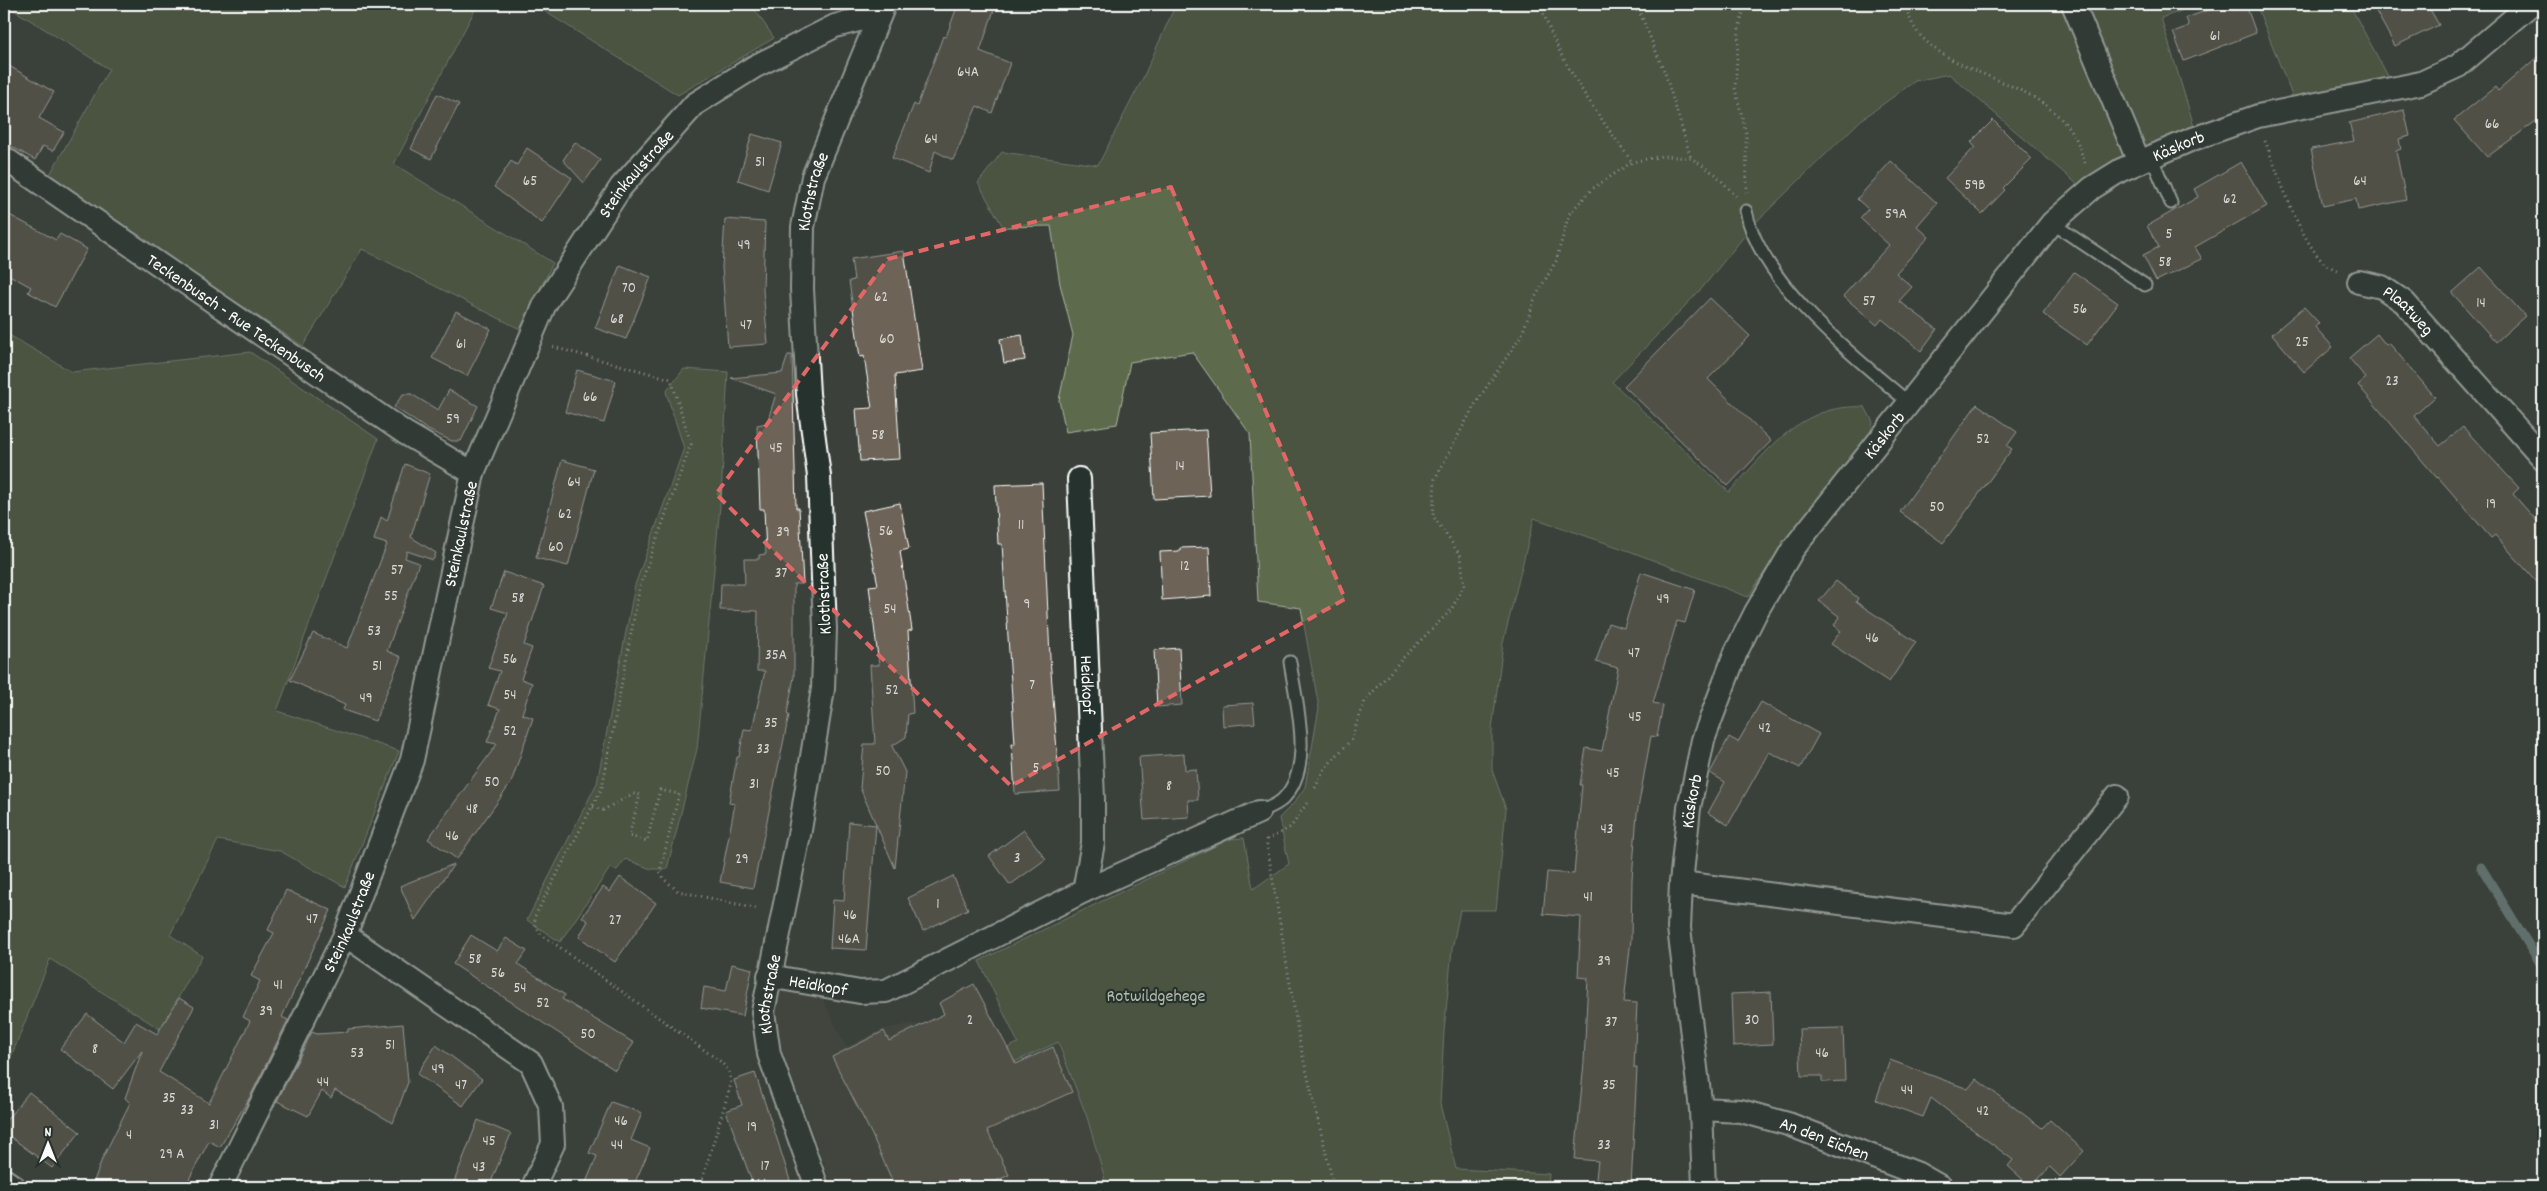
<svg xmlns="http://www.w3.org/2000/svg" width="2547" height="1191" font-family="Dekko,sans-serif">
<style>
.built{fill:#4a4b43}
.green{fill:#5d6b4c;stroke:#aeb5a6}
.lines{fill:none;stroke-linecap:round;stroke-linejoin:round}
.stream{stroke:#91a6a8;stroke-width:9}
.building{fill:#6d6357;stroke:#fff}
.service-casing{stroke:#fff;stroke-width:15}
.minor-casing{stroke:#fff;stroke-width:26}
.path{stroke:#fff;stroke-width:3;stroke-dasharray:1 4;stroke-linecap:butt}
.service{stroke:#26332d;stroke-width:11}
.minor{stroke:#26332d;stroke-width:22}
.marked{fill:none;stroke:#e26868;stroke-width:4;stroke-dasharray:10 6;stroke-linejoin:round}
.labels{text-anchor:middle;stroke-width:4.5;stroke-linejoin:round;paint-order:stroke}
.number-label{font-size:15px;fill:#dad8d5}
.street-label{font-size:18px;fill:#fff;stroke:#26332d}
.park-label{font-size:18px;fill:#b6bcae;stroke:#26332d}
</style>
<rect width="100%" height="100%" fill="#3b413a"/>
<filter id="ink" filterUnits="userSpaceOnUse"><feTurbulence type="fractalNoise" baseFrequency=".02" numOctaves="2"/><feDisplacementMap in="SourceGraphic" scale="10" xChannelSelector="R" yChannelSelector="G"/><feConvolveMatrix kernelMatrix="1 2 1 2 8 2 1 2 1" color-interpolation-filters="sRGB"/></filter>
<g filter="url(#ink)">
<path class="built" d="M780,987L821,996L846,1047L883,1029L912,1024L929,1025L960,1087L1058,1042L1087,1117L1105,1180L1083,1187H833L785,1057L775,1021Z"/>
<path class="green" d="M4,4H478L394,164L553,263L520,329L362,249L303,346L48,178L109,69Z
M533,4H751L774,38L678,95Z
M1176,4H2200L2161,18L2195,129L2153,146L2078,185L1949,74L1915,81L1861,120L1754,224L1703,287L1612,382L1729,492C1769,450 1800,403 1865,407L1873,422L1869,440L1781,547L1748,597L1632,552L1534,518L1503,643L1492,729V770L1506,809L1496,910H1460L1452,949L1444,1031L1440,1104L1456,1169L1549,1174L1548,1187H1083L1105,1179L1087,1117L1058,1042L960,1087L953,1074L1018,1043L979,961L1230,839L1244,838L1253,889L1289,864L1279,818L1294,803L1305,787L1319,708L1301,608L1258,602L1250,434L1192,352L1130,362L1117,424L1066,432L1059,400L1073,335L1060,284L1051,226L1003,227L978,183L1002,152L1098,165L1143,78Z
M2256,4H2349L2389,78L2293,98Z
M4,332L72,372L250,352L378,439L277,711L399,751L345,887L280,851L218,840L170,935L202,956L160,1029L50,959L11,1057L4,1053Z
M684,369L728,372L721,495L697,749L667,869H651L625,859L617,870L610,868L560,942L527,920L597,783L635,585L684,448L666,392Z"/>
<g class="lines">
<path class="stream" d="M2481,867L2543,968"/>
</g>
<path class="building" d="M958,4H996L980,51L1010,63L992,113L977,106L953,160L935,151L929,173L892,158L914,104L917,106L943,36L946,37Z
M2225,4H2229L2232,10L2246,5L2256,33L2184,61L2173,32L2189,26L2186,18Z
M2372,4H2427L2439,25L2395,46Z
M2543,52V116L2487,157L2454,120L2495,87L2498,91Z
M4,63L54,92L39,118L64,132L53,151L43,146L35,160L4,142Z
M437,94L459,104L431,159L411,149Z
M2404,110L2410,136L2399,139L2401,149L2396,151L2406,200L2358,210L2356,199L2323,206L2311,149L2354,141L2349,123Z
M1993,120L2032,159L2003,188L2005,190L1982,214L1945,178L1975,147L1971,142Z
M752,134L782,143L768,190L738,180Z
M575,142L600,160L584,183L563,160Z
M527,148L572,178L542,223L494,187L511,161L517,165Z
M1891,161L1937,203L1917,226L1929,237L1896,273L1912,287L1899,301L1937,329L1921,351L1882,319L1877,325L1843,296L1889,245L1860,218L1868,209L1857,199Z
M2241,162L2267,206L2195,247L2202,259L2156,281L2143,255L2159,247L2147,226L2198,197L2194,189Z
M4,212L56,240L60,234L87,249L55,307L28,292L31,287L4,272Z
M725,219L765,222L763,290L768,344L728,347L722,267Z
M904,251L922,371L895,375L900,459L860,461L856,409L872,408L864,356L860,357L849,281L854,280L851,259Z
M620,265L651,277L626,339L595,328Z
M2481,267L2525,316L2496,342L2452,293Z
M2074,272L2118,303L2087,345L2043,314Z
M1710,298L1750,336L1708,379L1771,441L1728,486L1624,386Z
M2304,307L2319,323L2315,327L2333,347L2304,372L2272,334Z
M456,311L491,329L467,376L432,358Z
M2377,334L2386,345L2389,343L2435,397L2414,416L2440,446L2463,427L2519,488L2513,494L2543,528V589L2495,535L2491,538L2438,477L2437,478L2358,385L2366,378L2349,358Z
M1022,335L1025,360L1004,363L1000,339Z
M788,355H792L796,508H799L803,584H794V677L787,714L789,715L753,888L720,882L735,804L729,803L737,757H739L744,729L752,730L765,671H757L758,611L720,610L721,584H745L744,559H759V555L766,554L764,509H760L757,425L767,423L776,394L731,378L782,373Z
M577,370L616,381L604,423L565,412Z
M449,390L478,406L461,441H452L428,430L394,407L403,394H411L438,410Z
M1977,404L2017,432L2007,446L2012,449L1943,543L1900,512Z
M1206,430L1210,496L1154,499L1150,433Z
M562,460L594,469L568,566L536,558Z
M405,464L430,474L411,537L436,553L433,560L407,551L405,558L419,563L387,651L401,657L375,721L343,710L345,705L290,680L313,633L347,648L387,544L374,540L381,517L387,521Z
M1042,483L1050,658L1060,791L1015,794L1012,744H1015L1002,544H998L995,485Z
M900,503L909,549L900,551L912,630L908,631L913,713L908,714L906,737L892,746L905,772L895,868L860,788L864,744H875L870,665H879L869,586L878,585L863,511Z
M1209,547L1211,596L1162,600L1160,552L1180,551V548Z
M504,572L544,586L524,645L532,648L521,679L532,683L522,714L533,718L511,783L457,859L428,839L497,744L487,742L500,709L488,705L500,671L488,668L508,613L491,608Z
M1641,572L1695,590L1685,623L1677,621L1653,703L1663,705L1657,737L1651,736L1637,814L1632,879L1631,939L1624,1002L1637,1003L1634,1068H1637L1631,1187H1595L1598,1161L1575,1159L1584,1062L1588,978L1578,977L1581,917L1543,914L1547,872L1574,874L1582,785H1580L1586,748L1602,751L1618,668L1596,662L1608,623L1624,628Z
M1836,581L1858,598L1856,602L1916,642L1889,682L1831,644L1841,631L1834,625L1840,617L1819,601Z
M1179,648L1182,705L1157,707L1154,650Z
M1761,702L1819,734L1800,768L1769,752L1728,825L1708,813L1725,782L1710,773L1729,737L1738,742Z
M1253,703L1255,723L1223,726L1222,705Z
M1184,754L1185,770L1196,769L1198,800H1188L1189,817L1144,820L1139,757Z
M849,822L876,825L866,950L830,948L833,900L844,901Z
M1024,830L1046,859L1010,885L989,856Z
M454,864L415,920L400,886Z
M953,876L968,909L923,931L908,898Z
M620,877L656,903L615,962L579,937L588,921L582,917L603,887L610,892Z
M286,890L331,910L282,1017L288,1020L250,1097L220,1147L209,1141L185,1187H92L102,1159L130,1103L125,1098L142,1051L113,1089L60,1049L87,1014L124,1042L136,1022L157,1034L179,998L194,1007L159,1072L209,1103L250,1021L243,1017L260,981L251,976L274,933L268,930Z
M471,935L497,951L506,938L527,951L518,964L565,995L562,999L634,1043L615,1070L453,964Z
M732,964L752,969L743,1016L701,1008L704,987L726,991Z
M974,984L1016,1064L1053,1047L1072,1092L987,1130L1009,1175L983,1187H895L872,1135L832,1057L884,1031L889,1041L944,1014L939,1003Z
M1771,992L1773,1044L1733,1046L1731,994Z
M403,1024L408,1082L393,1123L335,1090L331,1098L322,1091L308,1116L277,1101L312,1032L317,1034L348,1032V1029Z
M1843,1028L1845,1081L1822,1082V1076H1801L1799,1029Z
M436,1045L482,1079L463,1106L417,1074Z
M1890,1060L1968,1089L1976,1079L2042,1128L2050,1120L2084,1151L2060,1177L2050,1167L2031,1187L2008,1166L2013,1160L1931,1098L1923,1117L1876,1100Z
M755,1073L778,1142L792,1187H754L726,1111L742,1105L734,1080Z
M29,1092L80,1132L52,1168L4,1132V1123Z
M611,1102L642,1113L631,1140L650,1148L633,1187H584L597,1156L589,1153Z
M478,1120L511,1134L500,1160L489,1187H452Z"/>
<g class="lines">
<defs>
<path id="service" d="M2151,156L2171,203
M1746,211C1760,283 1855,357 1909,403
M2052,223L2145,285
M1259,812C1266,809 1277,805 1283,799C1315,766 1296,703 1290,662"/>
<g id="minor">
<path d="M2073,4L2139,162"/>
<path id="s1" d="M4,158L405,433L473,473"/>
<path id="s2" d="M2359,282L2382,287L2404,302L2543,458"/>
<path id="s3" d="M1079,479L1093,799V843L1084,891"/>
<path d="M1681,883L2014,925L2117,796"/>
<path d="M345,935L531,1063L551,1107L553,1144L533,1187"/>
<path id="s4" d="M769,976L860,992L886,991L1084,891L1259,812"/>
<path id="s5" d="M1701,1109L1741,1111L1788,1124L1918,1174L1941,1187"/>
<path d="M4,1180L14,1187"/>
<path id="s6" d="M220,1187L345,935L412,760L473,473L545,304L621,187L695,104L754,67L835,26L878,15"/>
<path id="s7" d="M817,1187L769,1054L763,1012L800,830L823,689L825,629L819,476L808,394L802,289L803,227L813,177L884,5"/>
<path id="s8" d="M1704,1187L1701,1109L1679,928L1681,883L1689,808L1703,740L1736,652L1756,612L1793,549L2052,223L2092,188L2121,170L2190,140L2258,116L2421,83L2458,66L2531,4"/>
</g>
</defs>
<use href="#service" class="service-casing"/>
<use href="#minor" class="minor-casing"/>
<path class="path" d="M1541,4C1555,58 1600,117 1632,162
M1629,4L1641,15L1665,73L1691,158
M1745,4L1739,29L1735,88L1746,133L1747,193
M1905,4C1908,15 1912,26 1920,35C1960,80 2036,77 2073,134C2079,142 2081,154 2085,163
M2265,141C2279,175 2298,237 2324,263C2327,266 2333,268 2337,270
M553,347L671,379L691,444L640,586L602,788L535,916V926L541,934L721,1062L729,1071L731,1084L700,1187
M1315,788L1325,768L1351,740L1365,701L1403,658L1451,610L1464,586L1461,556L1433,516L1435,479L1474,406L1522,334L1536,296L1556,261L1569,214L1592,189L1632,162L1662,156L1691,158L1715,174L1736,196
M593,807L603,810L633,794L640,795L629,836L647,841L660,790L679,794L660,871L664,879L678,891L759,909
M1266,839L1300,1044L1334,1187
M1267,840L1291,827L1307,803"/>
<use href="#service" class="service"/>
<use href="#minor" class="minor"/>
</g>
</g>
<path d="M0 0H2547V1191H0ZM1171,187L1345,599L1011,786L716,494L888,259Z" fill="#3b413a" fill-opacity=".55" fill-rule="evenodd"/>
<path class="marked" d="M1171,187L1345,599L1011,786L716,494L888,259Z"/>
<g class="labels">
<g class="number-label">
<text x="2215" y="40">61</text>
<text x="968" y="76">64A</text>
<text x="2492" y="128">66</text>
<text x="931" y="143">64</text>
<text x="760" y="166">51</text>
<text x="530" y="185">65</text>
<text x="2360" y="185">64</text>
<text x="1975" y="189">59B</text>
<text x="2230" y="203">62</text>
<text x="1896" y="218">59A</text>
<text x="2169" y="238">5</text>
<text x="744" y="249">49</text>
<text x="2165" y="266">58</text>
<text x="629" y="292">70</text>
<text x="881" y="301">62</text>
<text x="1869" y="305">57</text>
<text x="2481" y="307">14</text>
<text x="2080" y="313">56</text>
<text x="617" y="323">68</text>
<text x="746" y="329">47</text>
<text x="887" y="343">60</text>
<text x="2302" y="346">25</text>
<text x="461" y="348">61</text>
<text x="2392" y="385">23</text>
<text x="590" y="401">66</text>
<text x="453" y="423">59</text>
<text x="878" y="439">58</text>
<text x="1983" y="443">52</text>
<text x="776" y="452">45</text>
<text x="1180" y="470">14</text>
<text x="574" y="486">64</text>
<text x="2491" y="508">19</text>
<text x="1937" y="511">50</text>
<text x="565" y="518">62</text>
<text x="1021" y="529">11</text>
<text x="886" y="535">56</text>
<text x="783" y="536">39</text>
<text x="556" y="551">60</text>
<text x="1185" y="570">12</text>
<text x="397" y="574">57</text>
<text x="781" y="577">37</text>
<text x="391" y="600">55</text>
<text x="518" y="602">58</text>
<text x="1663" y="603">49</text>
<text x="1027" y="608">9</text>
<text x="890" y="613">54</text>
<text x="374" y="635">53</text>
<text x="1872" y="642">46</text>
<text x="1634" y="657">47</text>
<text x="776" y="659">35A</text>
<text x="510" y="663">56</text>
<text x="377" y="670">51</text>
<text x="1032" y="689">7</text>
<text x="892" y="694">52</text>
<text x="510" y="699">54</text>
<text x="366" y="702">49</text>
<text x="1635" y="721">45</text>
<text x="771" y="727">35</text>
<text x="1765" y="732">42</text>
<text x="510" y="735">52</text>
<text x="763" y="753">33</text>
<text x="1036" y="772">5</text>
<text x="883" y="775">50</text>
<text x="1613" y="777">45</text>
<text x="492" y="786">50</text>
<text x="754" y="788">31</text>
<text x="1169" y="790">8</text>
<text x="472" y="813">48</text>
<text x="1607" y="833">43</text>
<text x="452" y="840">46</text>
<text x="1017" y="862">3</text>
<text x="742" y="863">29</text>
<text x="1588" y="901">41</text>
<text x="938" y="908">1</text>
<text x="850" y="919">46</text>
<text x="312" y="923">47</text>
<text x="615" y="924">27</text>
<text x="849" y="943">46A</text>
<text x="475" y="963">58</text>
<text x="1604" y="965">39</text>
<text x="498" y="977">56</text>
<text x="278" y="989">41</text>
<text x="520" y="992">54</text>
<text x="543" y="1007">52</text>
<text x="266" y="1015">39</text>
<text x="970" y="1024">2</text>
<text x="1752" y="1024">30</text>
<text x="1611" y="1026">37</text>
<text x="588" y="1038">50</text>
<text x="390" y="1049">51</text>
<text x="95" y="1053">8</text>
<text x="357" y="1057">53</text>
<text x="1822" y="1057">46</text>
<text x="438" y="1073">49</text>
<text x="323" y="1086">44</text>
<text x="461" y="1089">47</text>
<text x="1609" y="1089">35</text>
<text x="1907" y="1094">44</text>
<text x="169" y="1102">35</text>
<text x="187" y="1114">33</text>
<text x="1983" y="1115">42</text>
<text x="621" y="1125">46</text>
<text x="214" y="1129">31</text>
<text x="752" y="1131">19</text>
<text x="129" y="1139">4</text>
<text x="489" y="1145">45</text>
<text x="617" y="1149">44</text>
<text x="1604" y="1149">33</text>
<text x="172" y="1158">29 A</text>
<text x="765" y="1170">17</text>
<text x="479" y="1171">43</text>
</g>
<g class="street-label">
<text dy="6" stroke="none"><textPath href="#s8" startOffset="1228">Käskorb</textPath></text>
<text dy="6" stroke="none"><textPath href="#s6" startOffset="1105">Steinkaulstraße</textPath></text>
<text dy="6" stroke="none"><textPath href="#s7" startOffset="1012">Klothstraße</textPath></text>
<text dy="6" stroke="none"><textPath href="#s2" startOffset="59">Plaatweg</textPath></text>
<text dy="6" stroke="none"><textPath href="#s1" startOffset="282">Teckenbusch - Rue Teckenbusch</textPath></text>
<text dy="6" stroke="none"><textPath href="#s8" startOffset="808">Käskorb</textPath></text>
<text dy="6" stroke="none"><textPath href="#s6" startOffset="700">Steinkaulstraße</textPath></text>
<text transform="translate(823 594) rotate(-92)" y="6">Klothstraße</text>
<text dy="6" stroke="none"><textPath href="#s3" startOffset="206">Heidkopf</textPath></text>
<text dy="6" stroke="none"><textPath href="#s8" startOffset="388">Käskorb</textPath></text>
<text dy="6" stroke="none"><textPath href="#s6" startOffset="295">Steinkaulstraße</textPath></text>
<text dy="6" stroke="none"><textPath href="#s4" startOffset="50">Heidkopf</textPath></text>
<text dy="6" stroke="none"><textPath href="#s7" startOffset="202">Klothstraße</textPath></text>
<text dy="6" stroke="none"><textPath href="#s5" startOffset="128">An den Eichen</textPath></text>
</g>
<g class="park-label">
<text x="1156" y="1001">Rotwildgehege</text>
</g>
</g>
<rect width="2547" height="1191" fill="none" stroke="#26332d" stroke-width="20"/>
<rect x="10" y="10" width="2527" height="1171" fill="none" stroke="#fff" stroke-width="2" filter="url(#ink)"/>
<g transform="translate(48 1144)" stroke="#26332d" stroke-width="4" paint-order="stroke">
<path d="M0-4L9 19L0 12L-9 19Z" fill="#ffffff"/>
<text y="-8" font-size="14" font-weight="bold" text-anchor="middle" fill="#ffffff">N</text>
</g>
</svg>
